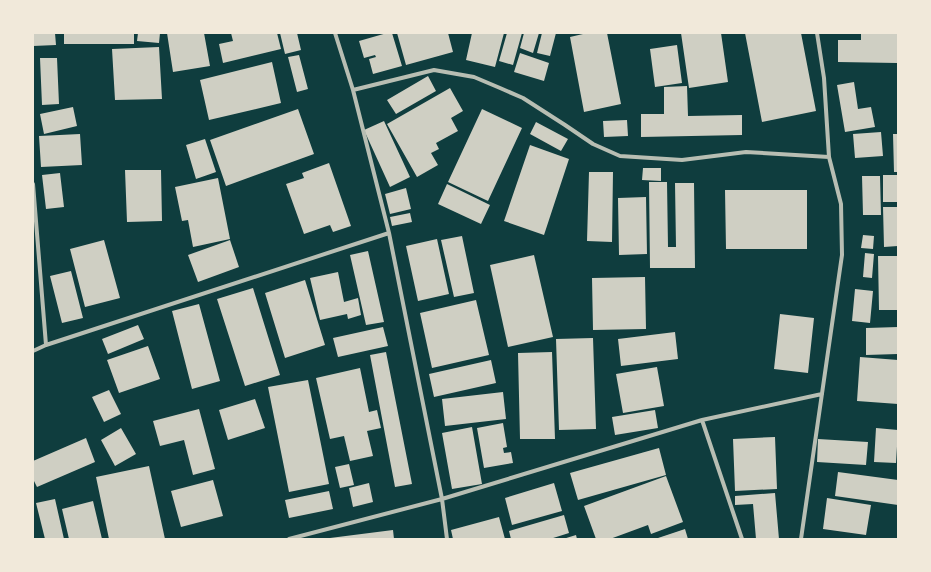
<svg xmlns="http://www.w3.org/2000/svg" width="931" height="572" font-family="Cabin,sans-serif">
<style>
.building{fill:#cfcfc3}
.lines{fill:none;stroke-linecap:round;stroke-linejoin:round}
.minor{stroke:#b8beb3;stroke-width:4}
</style>
<rect width="100%" height="100%" fill="#0f3d3e"/>
<path class="building" d="M33,33H55L56,45L33,46Z
M64,33H134V44H64Z
M138,33H160L159,43L137,41Z
M167,33H204L210,66L173,72Z
M231,33H277L281,49L223,63L219,44L233,41Z
M280,33H297L301,50L285,54Z
M387,33H392L402,66L373,74L369,59L376,57L375,55L364,58L359,41Z
M397,33H448L453,52L406,65Z
M472,33H504L495,67L466,60Z
M507,33H522L513,65L499,61Z
M524,33H539L533,53L520,48Z
M542,33H556L550,56L537,53Z
M582,33H607L621,104L584,112L570,37L583,34Z
M681,33H721L728,82L689,88Z
M745,33H801L816,111L762,122Z
M861,33H898L897,63L838,62V40H861Z
M677,45L682,83L655,87L650,49Z
M159,47L162,99L115,100L112,49Z
M520,53L549,63L544,81L514,72Z
M299,55L308,89L297,92L288,57Z
M40,58H57L59,104L42,105Z
M272,62L281,103L209,120L200,80Z
M428,76L436,91L396,114L387,100Z
M854,82L858,109L871,107L875,127L845,132L837,85Z
M687,86L688,116L742,115V135L641,137V114H664V87Z
M450,88L463,111L451,118L458,131L436,143L439,149L431,153L438,165L417,177L387,124Z
M73,107L77,126L44,134L40,114Z
M298,109L314,154L226,186L210,140Z
M482,109L522,128L488,201L448,182Z
M627,120L628,136L604,137L603,121Z
M384,121L410,177L390,187L364,130Z
M536,122L568,139L561,151L530,134Z
M881,132L883,156L855,158L853,134Z
M80,134L82,165L41,167L39,136Z
M893,134H898V172H894Z
M205,139L216,172L196,179L186,145Z
M530,145L569,159L544,235L504,221Z
M329,163L351,226L333,232L330,225L304,234L286,184L304,178L302,173Z
M643,168H661V181L642,180Z
M125,170H161L162,221L127,222Z
M589,172H613L612,242L587,241Z
M60,173L64,207L46,209L42,175Z
M883,175H898V202H883Z
M862,176H880L881,215H863Z
M218,178L230,239L193,247L188,220L182,221L175,187Z
M649,182H667L668,247H676L675,183H694L695,268H650Z
M447,184L490,205L481,224L438,204Z
M406,188L411,209L390,214L385,194Z
M725,190H807V249H726Z
M646,197L647,254L619,255L618,198Z
M883,207H898V246L884,247Z
M410,213L412,222L392,226L390,217Z
M863,235L874,236L873,249L861,248Z
M462,236L474,293L454,297L441,240Z
M437,239L449,294L418,301L406,246Z
M104,240L120,298L85,307L70,249Z
M230,240L239,267L198,282L188,255Z
M368,251L384,322L366,325L350,255Z
M865,253L874,254L872,278L863,277Z
M534,255L553,337L508,347L490,265Z
M878,256H898V310H879Z
M71,271L83,318L62,323L50,276Z
M338,272L344,302L358,298L361,315L348,319L347,314L320,320L310,278Z
M645,277L646,329L593,330L592,278Z
M305,280L325,345L285,358L265,293Z
M253,288L280,375L245,386L217,299Z
M855,289L873,291L870,323L852,321Z
M476,300L489,355L432,368L420,313Z
M199,304L220,381L192,389L172,311Z
M780,314L814,318L808,373L774,369Z
M138,325L144,339L108,354L102,339Z
M383,327L388,346L338,357L333,338Z
M898,327V354L866,355V328Z
M675,332L678,359L621,366L618,339Z
M593,338L596,429L559,430L556,339Z
M148,346L160,379L119,393L107,360Z
M386,352L412,484L395,487L370,355Z
M552,352L555,439H520L518,353Z
M860,357L898,360V404L857,401Z
M491,360L496,383L434,397L429,374Z
M657,367L664,406L623,413L616,374Z
M360,368L369,412L377,410L381,428L367,431L373,456L350,461L344,436L330,439L316,378Z
M308,380L329,484L289,492L268,387Z
M109,390L121,414L104,422L92,397Z
M503,392L506,419L445,426L442,399Z
M255,399L265,428L228,440L219,410Z
M199,409L215,469L193,475L184,440L160,446L153,421Z
M655,410L658,428L615,435L612,417Z
M503,423L507,447L503,448L504,453L511,452L513,463L484,468L477,428Z
M472,427L482,484L452,489L442,433Z
M121,428L136,454L115,466L101,440Z
M876,428L898,430L896,463L874,462Z
M775,437L777,489L735,491L733,439Z
M86,438L95,462L37,487L33,479V461Z
M818,439L868,442L866,465L817,462Z
M659,448L666,475L578,500L570,473Z
M349,464L354,485L340,488L335,467Z
M149,466L165,539H109L96,477Z
M838,472L898,480V505L835,496Z
M666,476L683,522L651,534L648,525L610,539H596L584,506Z
M213,480L223,516L181,527L171,491Z
M369,483L373,502L353,507L349,488Z
M554,483L562,511L512,525L505,498Z
M329,491L333,509L289,518L285,500Z
M775,493L779,539H756L753,504L735,505V496Z
M827,498L871,505L866,535L823,529Z
M55,499L64,539H45L36,503Z
M93,501L102,539H69L62,509Z
M564,515L569,533L550,539H511L509,531Z
M499,517L505,539H453L451,530Z
M685,529L688,539H655Z
M393,530L394,539H330V538Z
M576,535L577,539H563Z"/>
<g class="lines">
<path class="minor" d="M335,33L353,90L389,233L442,499L447,539
M353,90L434,70L474,77L500,88L523,98L565,125L593,144L620,156L682,160L746,152L829,157
M33,184L46,345
M33,351L46,345L389,233
M702,420L742,539
M289,539L442,499L702,420L822,394
M801,539L842,255L841,204L829,157L824,78L817,33"/>
</g>
<rect width="931" height="572" fill="none" stroke="#f1e9da" stroke-width="68"/>
</svg>
